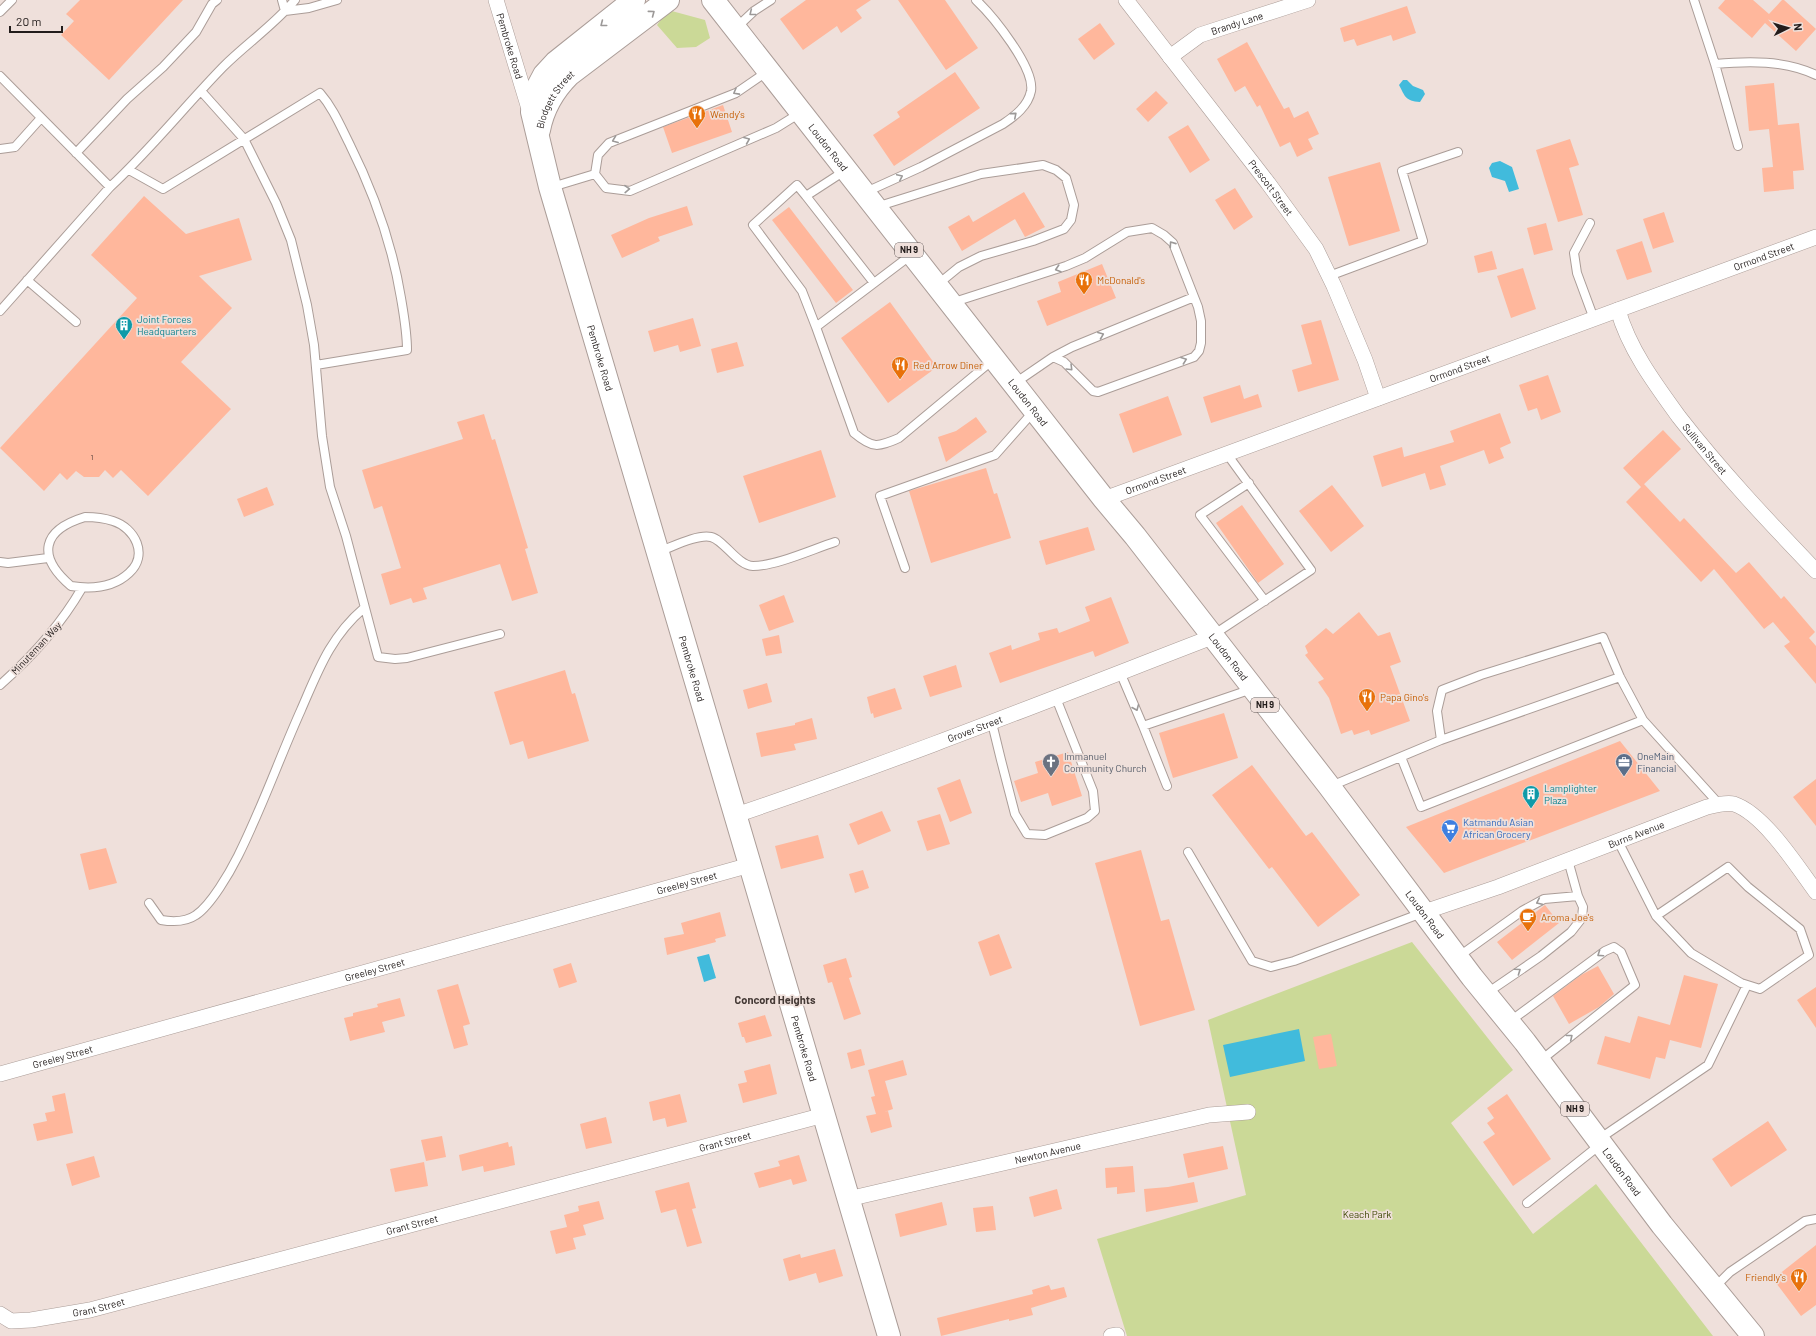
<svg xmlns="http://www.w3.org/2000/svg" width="1816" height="1336" font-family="Barlow,sans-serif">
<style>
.green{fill:#cbd997}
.water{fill:#41bbdc}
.building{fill:#ffb79c}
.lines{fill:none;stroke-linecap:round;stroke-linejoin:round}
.lane-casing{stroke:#ab9d98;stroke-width:10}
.street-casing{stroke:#ab9d98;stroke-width:16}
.secondary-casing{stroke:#ab9d98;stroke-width:24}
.primary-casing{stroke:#ab9d98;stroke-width:24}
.lane{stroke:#fff;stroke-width:8}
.street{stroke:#fff;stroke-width:15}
.secondary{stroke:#fff;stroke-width:22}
.primary{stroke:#fff;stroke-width:22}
.oneway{stroke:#9c9998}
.labels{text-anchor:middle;stroke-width:3.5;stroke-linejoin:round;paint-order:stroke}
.number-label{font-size:8px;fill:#59433b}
.shield{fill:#efe0db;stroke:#605755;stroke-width:1}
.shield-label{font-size:9px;font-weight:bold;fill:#221c1b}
.street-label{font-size:10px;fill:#221c1b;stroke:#efe0db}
.food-label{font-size:10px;fill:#c56008;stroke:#efe0db;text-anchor:start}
.culture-label{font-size:10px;fill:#0d838f;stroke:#efe0db;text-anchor:start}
.worship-label{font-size:10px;fill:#5b616d;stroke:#efe0db;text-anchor:start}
.service-label{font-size:10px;fill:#4e5e75;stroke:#efe0db;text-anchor:start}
.shop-label{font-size:10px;fill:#366cbe;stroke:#efe0db;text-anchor:start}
.park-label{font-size:10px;fill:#3b4500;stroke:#efe0db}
.neighbourhood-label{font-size:11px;font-weight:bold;fill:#443935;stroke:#efe0db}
</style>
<rect width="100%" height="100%" fill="#efe0db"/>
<path class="green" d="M668,10L705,20L710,38L696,47L677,48L657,25Z
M1412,942L1513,1070L1451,1123L1533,1234L1596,1184L1713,1336H1127L1097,1239L1246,1195L1208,1020Z"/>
<path class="water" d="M1403,80H1407L1413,86L1423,90L1425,94L1420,102C1405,101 1405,96 1399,85Z
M1500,161L1512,167L1519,189L1509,192L1505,181L1492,177L1489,168L1492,163Z
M709,954L716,978L704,982L697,957Z
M1299,1029L1305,1061L1230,1077L1223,1045Z"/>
<path class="building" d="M80,0H183L109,80L61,35L74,21L66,14Z
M806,0H871L856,10L862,18L841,33L837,26L803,50L780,19Z
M898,0H945L978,48L946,70Z
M1725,0H1753L1769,14L1782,0H1784L1816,29L1796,51L1765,23L1752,38L1718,8Z
M1407,6L1416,33L1393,41L1391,35L1357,46L1354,39L1344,42L1340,28Z
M1100,23L1115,44L1094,60L1078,39Z
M1247,42L1284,109L1289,107L1294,118L1308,111L1319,134L1308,139L1313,149L1297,157L1290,142L1280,147L1260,105L1257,107L1245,86L1235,92L1217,59Z
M955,72L980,108L894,166L873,135L900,117L897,112Z
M1774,83L1778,125L1799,123L1804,170L1793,171L1794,189L1764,192L1762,168L1773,167L1769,129L1749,131L1745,86Z
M1156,91L1168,103L1148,122L1136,109Z
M723,105L732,132L672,153L663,127Z
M1188,125L1210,160L1190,173L1168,137Z
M1570,139L1579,165L1569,168L1583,215L1558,222L1536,150Z
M1380,162L1400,231L1349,246L1328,177Z
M1235,188L1253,217L1234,230L1215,200Z
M1024,192L1045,227L1025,237L1015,219L962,251L948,227L969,215L973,222Z
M144,196L186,234L239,218L252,260L199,276L232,308L181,362L231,409L148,496L121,470L113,478L105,470L99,477H84L76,471L67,480L60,473L44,491L0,448L137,298L91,255Z
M687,206L693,225L658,237L660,241L622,258L611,235L649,218Z
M789,207L853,290L836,303L772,220Z
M1664,212L1674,242L1653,249L1643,219Z
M1546,223L1553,250L1534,255L1527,228Z
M1642,241L1652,272L1627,280L1616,250Z
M1492,251L1497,269L1478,273L1474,256Z
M1102,264L1116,298L1047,326L1037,301L1061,292L1058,282Z
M1523,268L1536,309L1511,318L1497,276Z
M890,302L937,367L888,403L841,338Z
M693,318L701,346L680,352L678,345L654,352L648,331Z
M1321,320L1339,380L1298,392L1292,370L1312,364L1301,325Z
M737,342L744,366L717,373L711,349Z
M1548,375L1561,412L1541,420L1537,408L1528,411L1519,385Z
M1240,385L1244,399L1258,394L1262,407L1211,423L1203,397Z
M1168,396L1182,435L1133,453L1119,414Z
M1500,413L1511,443L1500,448L1504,458L1489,464L1484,450L1440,466L1446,485L1430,490L1425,473L1382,487L1373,456L1402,447L1404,457L1454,442L1450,431Z
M484,414L492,440L495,439L528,548L525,549L538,593L512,601L500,564L423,588L427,599L413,603L411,598L390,605L381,574L401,568L382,506L374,509L362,470L463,439L457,422Z
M976,417L987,432L946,462L938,437L956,431Z
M1663,430L1681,449L1641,487L1623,468Z
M821,450L836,497L759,523L743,476Z
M986,468L994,494L997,493L1011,538L931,563L909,491Z
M1644,484L1680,522L1684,518L1736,573L1749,562L1781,599L1784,596L1815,632L1809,638L1816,646V684L1784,646L1790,642L1773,622L1764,629L1714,569L1701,582L1626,502Z
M1332,485L1364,526L1331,552L1299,511Z
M267,487L274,505L244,517L237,499Z
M1242,505L1284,564L1258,583L1216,523Z
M1088,527L1095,550L1046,565L1039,541Z
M784,595L794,622L769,631L759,605Z
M1111,597L1129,643L1095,657L1093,651L1000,683L989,653L1011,645L1012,650L1040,640L1038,633L1057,628L1059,633L1090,621L1085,607Z
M1359,612L1378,636L1390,632L1401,662L1390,666L1410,721L1371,735L1369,730L1354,735L1352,730L1341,734L1329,698L1318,682L1324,679L1305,655L1308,653L1305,646L1326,628L1333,634Z
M779,635L782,653L766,656L762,639Z
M956,665L962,687L930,697L923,676Z
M565,670L572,694L575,693L589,741L528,759L523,741L510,745L494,692Z
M767,683L772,702L748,709L743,690Z
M895,688L902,709L874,718L873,713L871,714L867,697Z
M1224,713L1238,758L1173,778L1159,733Z
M812,718L817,739L794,744L796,750L761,757L756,733L795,725V723Z
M1620,741L1660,791L1444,873L1406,827Z
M1068,752L1082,796L1052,806L1048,793L1021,802L1014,781L1038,773L1035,762Z
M1252,765L1306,836L1312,832L1360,895L1318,927L1272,867L1269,869L1212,795Z
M960,779L972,813L950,822L937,788Z
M1816,779V826L1793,797Z
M882,811L891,831L858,845L849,824Z
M940,814L950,844L927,851L917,821Z
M818,835L824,858L781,869L775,846Z
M106,848L117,883L89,890L80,854Z
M1141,850L1161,921L1169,919L1195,1010L1140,1026L1095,863Z
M863,870L869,888L855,893L849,874Z
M1545,905L1559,923L1512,960L1497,942Z
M720,912L726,936L715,939L716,942L667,955L664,938L684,934L681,923Z
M999,934L1012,968L990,976L978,942Z
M846,958L852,977L849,978L861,1014L844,1020L832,982L828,983L823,965Z
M571,963L577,982L559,988L553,969Z
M1598,966L1614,994L1599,1007L1569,1024L1553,996L1581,975Z
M1684,975L1718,984L1701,1048L1670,1040L1665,1059L1656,1057L1650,1079L1597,1064L1605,1036L1630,1043L1638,1016L1670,1025Z
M458,984L470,1024L463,1026L468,1045L454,1049L437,990Z
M1816,987V1028L1797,1000Z
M400,998L405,1016L382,1022L385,1032L350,1041L344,1018L353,1016V1013L378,1007L377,1004Z
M765,1015L772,1036L746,1043L744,1037H742L738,1023Z
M1331,1034L1337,1066L1319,1069L1313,1037Z
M861,1049L865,1065L851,1069L847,1053Z
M903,1060L907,1075L885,1081L893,1109L884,1112L888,1111L892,1127L871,1133L866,1116L876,1114L871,1097L875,1096L868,1070Z
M770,1064L777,1094L743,1103L738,1084L747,1082L744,1071Z
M65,1093L73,1133L37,1141L33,1124L47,1121L45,1113L55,1111L52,1096Z
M680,1094L687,1122L667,1127L665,1118L653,1121L649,1102Z
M1507,1094L1551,1159L1513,1186L1483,1142L1495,1134L1487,1123L1494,1118L1487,1108Z
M606,1117L612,1143L586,1149L580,1124Z
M1768,1121L1787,1150L1731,1187L1712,1159Z
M442,1136L446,1157L426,1161L421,1140Z
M508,1142L509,1147L512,1146L515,1165L484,1172L483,1166L462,1171L459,1155Z
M1223,1146L1228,1169L1188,1178L1183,1154Z
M799,1155L807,1181L793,1185L791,1179L759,1188L754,1173L780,1166L778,1161Z
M94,1156L100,1177L72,1186L66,1164Z
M424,1162L428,1186L395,1192L390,1169Z
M1133,1166L1135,1192L1117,1194V1187L1106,1188L1105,1168Z
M689,1182L696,1208L692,1209L702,1243L687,1247L676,1209L661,1213L655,1191Z
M1194,1182L1198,1202L1146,1212L1144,1189L1168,1187Z
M1057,1189L1062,1209L1034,1217L1029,1197Z
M599,1201L604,1219L583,1225L586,1235L573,1238L576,1249L556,1254L550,1231L567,1227L564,1215L579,1211L578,1206Z
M942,1202L947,1225L900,1237L895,1214Z
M993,1206L996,1230L976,1232L973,1208Z
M1816,1245V1305L1801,1316L1773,1279Z
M835,1249L843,1276L819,1283L816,1273L789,1281L783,1259L800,1254L801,1258Z
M1049,1285L1051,1290L1064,1287L1067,1297L1031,1308L1033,1315L1009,1321V1319L941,1336L937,1318L1033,1294L1032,1290Z"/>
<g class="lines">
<defs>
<path id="lane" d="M282,0L285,11
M1694,0L1715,64C1748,61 1785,60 1816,75
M285,11L309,8L337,0
M0,12L12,0
M736,28L754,11L771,0
M1715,64L1738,146
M768,71L736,93L609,143L598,155L595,174L606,188L630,191L776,128L800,113
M0,76L110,187
M201,91L244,139L276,203L291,240L307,305L314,345L322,436L330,487L346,536L378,657L395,659L407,658L500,634
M0,149L15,147L41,118
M76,153L127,99L163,67L196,32L212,4L217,0
M129,170L163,189L320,93C333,108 340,125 349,143C374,193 392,243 401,298C404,316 407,332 407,350L316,365
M846,170L806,196L797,185L753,225L802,291L816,327L911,255
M552,187L595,174
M866,192L921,167L1003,124C1015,116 1028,106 1031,91C1035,68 993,16 976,0
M806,196L874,283
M876,207L981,174L1043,165L1056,170L1066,178L1074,205L1071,220L1064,229L1033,241L981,256L959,267L937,285
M1590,223L1574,253L1577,273L1594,319
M1329,276L1423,241L1402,171L1458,152
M27,280L76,322
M951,303L1066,266L1085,258L1127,232L1152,228L1164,235L1173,243L1198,307L1201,321V343L1199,351L1194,357L1098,392L1093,391L1064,362L1053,357L1015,383
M0,311L110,187C150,150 185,106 223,67C246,44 274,25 295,0
M816,327L854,433C873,449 878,447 899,438L994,359
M1053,357L1072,347L1194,297
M1249,483L1200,515L1265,601
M85,517C95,517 104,518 113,521C135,528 149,555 129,573C113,588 90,589 71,586C36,556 42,530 85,517Z
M658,552C672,547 697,534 711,537C724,540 737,565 753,566C776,566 813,549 835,542
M0,562L8,563L48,558
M905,568L880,496L995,455L1034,411
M1213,635L1311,570L1227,454
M1120,672L1143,726L1252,689
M0,685C33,656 60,626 82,588
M992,723L1001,760L1015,814L1027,834L1045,835L1087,818L1095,811L1093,791L1056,698
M1143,726L1167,786
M1441,740L1620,677
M1401,757L1421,807L1643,720
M1331,786L1441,740L1437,711L1442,690L1481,675L1603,637L1620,677L1643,720L1719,804
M1618,841L1656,916L1691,953L1741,983L1760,989L1809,955L1800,929L1748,887L1728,867L1656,916
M1188,852L1252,961L1271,967L1294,961L1422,913
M149,903L161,920C173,922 186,922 196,915C211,905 230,872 238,856C262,808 279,759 301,710C318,671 330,637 364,608
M1458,957L1522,911L1544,899L1578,896
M1487,993L1541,956L1571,932L1582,918L1583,907L1578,896L1568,860
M1509,1022L1605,951L1614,947L1621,952L1635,985L1540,1061
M1599,1139L1708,1065L1747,985
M1527,1203L1601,1144
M1715,1287L1730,1272L1805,1221L1816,1219"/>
<g id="street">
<path id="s1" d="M496,0L530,112"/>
<path id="s2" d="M1126,0L1268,183L1316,249L1334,286L1365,360L1378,398"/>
<path id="s3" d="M1170,57L1200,35L1308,0"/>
<path id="s4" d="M1618,310C1629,349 1655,384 1679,417C1721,471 1768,521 1816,571"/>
<path id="s5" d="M1104,499L1816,237"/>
<path id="s6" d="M736,815C896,761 1054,698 1212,637"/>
<path id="s7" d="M1424,912L1498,887L1707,807C1715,805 1726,802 1734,804C1764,814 1797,866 1816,892"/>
<path id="s8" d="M0,1074L750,865"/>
<path id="s9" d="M848,1199L1209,1115L1248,1112"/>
<path id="s10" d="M0,1314L11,1321L31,1320L90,1310L824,1115"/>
<path d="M1111,1336L1117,1335"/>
</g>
<g id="secondary">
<path id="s11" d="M634,0L556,62L544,75L535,92L532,112L550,187L889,1336"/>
<path id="s12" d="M539,130C543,109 554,90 569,75L668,0"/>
</g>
<g id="primary">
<path id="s13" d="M713,0L1104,499L1135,536L1329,786L1472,977L1525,1042L1662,1225L1753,1336"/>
</g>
</defs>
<use href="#lane" class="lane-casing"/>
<use href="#street" class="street-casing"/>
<use href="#secondary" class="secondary-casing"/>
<use href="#primary" class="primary-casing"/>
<use href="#lane" class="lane"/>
<use href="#street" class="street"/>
<use href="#secondary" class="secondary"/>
<use href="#primary" class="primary"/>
</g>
<defs><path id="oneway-chevron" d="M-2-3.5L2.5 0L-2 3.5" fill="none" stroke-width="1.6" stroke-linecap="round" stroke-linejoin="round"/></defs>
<g class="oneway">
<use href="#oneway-chevron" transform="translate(652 13) rotate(-37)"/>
<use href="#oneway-chevron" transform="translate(752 13) rotate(141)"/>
<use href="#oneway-chevron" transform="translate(603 24) rotate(142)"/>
<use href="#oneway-chevron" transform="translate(736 92) rotate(151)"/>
<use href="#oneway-chevron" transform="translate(1014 115) rotate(-41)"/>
<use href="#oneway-chevron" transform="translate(615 140) rotate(159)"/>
<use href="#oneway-chevron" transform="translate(747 140) rotate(-23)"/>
<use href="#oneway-chevron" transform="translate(900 177) rotate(-25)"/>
<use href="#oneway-chevron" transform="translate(627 189) rotate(-2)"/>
<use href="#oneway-chevron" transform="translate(1172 244) rotate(-125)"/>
<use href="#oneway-chevron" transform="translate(1058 269) rotate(162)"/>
<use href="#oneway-chevron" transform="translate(1101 335) rotate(-22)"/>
<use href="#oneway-chevron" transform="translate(1184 360) rotate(-20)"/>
<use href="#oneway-chevron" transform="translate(1070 368) rotate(45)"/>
<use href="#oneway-chevron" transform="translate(1136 708) rotate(67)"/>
<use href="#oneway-chevron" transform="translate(1539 902) rotate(155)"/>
<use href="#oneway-chevron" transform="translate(1600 954) rotate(146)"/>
<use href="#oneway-chevron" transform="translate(1518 971) rotate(-35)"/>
<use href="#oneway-chevron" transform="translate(1570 1037) rotate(-39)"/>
</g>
<defs>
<symbol id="restaurant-pin" viewBox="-11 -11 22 30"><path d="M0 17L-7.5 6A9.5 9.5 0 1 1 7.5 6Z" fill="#e8710a" stroke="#efe0db"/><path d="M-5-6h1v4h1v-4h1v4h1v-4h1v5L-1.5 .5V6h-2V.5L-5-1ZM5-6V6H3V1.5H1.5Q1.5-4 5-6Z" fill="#fff"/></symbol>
<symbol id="building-pin" viewBox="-11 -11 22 30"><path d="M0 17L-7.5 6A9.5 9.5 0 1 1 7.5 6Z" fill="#0f9aa8" stroke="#efe0db"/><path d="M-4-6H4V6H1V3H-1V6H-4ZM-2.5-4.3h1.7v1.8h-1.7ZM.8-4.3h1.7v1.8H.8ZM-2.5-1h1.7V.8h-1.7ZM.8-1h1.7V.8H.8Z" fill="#fff"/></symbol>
<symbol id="church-pin" viewBox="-11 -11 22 30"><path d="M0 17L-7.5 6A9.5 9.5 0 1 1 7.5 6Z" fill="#6b7280" stroke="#efe0db"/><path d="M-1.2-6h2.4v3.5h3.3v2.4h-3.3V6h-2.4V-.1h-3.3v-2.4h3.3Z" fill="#fff"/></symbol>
<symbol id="office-pin" viewBox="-11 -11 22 30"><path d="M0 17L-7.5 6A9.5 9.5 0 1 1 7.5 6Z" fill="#5c6f8a" stroke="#efe0db"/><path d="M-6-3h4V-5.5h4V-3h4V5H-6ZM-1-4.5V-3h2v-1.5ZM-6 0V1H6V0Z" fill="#fff"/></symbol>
<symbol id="supermarket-pin" viewBox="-11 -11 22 30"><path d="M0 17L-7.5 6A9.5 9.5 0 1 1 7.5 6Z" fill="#3f7fe0" stroke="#efe0db"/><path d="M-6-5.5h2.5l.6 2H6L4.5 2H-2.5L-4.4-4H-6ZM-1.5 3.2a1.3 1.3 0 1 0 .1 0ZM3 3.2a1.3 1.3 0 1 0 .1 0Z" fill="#fff"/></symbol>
<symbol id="cafe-pin" viewBox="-11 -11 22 30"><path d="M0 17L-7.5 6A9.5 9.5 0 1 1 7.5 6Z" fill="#e8710a" stroke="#efe0db"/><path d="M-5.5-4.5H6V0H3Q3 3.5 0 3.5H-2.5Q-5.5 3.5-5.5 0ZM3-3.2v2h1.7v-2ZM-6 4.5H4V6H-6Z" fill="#fff"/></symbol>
</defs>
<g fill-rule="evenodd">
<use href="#restaurant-pin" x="687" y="104" width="20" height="27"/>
<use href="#restaurant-pin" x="1074" y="270" width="20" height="27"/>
<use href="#building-pin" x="114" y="315" width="20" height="27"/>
<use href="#restaurant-pin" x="890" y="355" width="20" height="27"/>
<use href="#restaurant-pin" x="1357" y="687" width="20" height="27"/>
<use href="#church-pin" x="1041" y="752" width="20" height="27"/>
<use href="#office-pin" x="1614" y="752" width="20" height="27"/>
<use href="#building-pin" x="1521" y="784" width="20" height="27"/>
<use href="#supermarket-pin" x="1440" y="818" width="20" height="27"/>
<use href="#cafe-pin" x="1518" y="907" width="20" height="27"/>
<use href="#restaurant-pin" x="1789" y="1267" width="20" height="27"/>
</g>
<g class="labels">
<g class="number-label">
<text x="92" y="460">1</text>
</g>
<g class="shield">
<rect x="895" y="243" width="28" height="14" rx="3"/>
<rect x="1251" y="698" width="28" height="14" rx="3"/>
<rect x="1561" y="1102" width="28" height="14" rx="3"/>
</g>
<g class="shield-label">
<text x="909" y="253">NH 9</text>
<text x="1265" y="708">NH 9</text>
<text x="1575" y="1112">NH 9</text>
</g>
<g class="street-label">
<text dy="4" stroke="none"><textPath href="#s3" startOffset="76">Brandy Lane</textPath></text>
<text dy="4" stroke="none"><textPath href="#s1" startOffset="48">Pembroke Road</textPath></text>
<text dy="4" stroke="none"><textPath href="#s12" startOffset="35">Blodgett Street</textPath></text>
<text dy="4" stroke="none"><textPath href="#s13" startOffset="187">Loudon Road</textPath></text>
<text dy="4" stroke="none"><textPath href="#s2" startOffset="237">Prescott Street</textPath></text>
<text dy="4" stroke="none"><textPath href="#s5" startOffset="703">Ormond Street</textPath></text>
<text dy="4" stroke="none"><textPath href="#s11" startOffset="412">Pembroke Road</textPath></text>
<text dy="4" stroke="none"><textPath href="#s5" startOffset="379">Ormond Street</textPath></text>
<text dy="4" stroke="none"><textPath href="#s13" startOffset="511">Loudon Road</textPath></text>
<text dy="4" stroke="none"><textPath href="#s4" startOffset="165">Sullivan Street</textPath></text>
<text dy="4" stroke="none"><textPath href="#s5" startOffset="55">Ormond Street</textPath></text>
<text transform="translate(36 648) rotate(-47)" y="4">Minuteman Way</text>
<text dy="4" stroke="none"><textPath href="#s13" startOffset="835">Loudon Road</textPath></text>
<text dy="4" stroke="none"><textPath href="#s11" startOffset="736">Pembroke Road</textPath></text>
<text dy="4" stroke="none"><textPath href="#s6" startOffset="254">Grover Street</textPath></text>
<text dy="4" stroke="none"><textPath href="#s7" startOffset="226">Burns Avenue</textPath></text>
<text dy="4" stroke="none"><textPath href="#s8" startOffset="713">Greeley Street</textPath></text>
<text dy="4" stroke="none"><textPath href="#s13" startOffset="1159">Loudon Road</textPath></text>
<text dy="4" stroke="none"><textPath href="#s8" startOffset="389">Greeley Street</textPath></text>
<text dy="4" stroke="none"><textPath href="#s11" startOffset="1132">Pembroke Road</textPath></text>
<text dy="4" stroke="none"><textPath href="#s8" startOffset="65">Greeley Street</textPath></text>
<text dy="4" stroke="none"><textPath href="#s10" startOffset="750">Grant Street</textPath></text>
<text dy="4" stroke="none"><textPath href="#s9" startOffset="205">Newton Avenue</textPath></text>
<text dy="4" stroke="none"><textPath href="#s13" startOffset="1483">Loudon Road</textPath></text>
<text dy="4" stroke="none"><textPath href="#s10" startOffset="426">Grant Street</textPath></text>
<text dy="4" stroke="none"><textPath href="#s10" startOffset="102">Grant Street</textPath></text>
</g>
<g class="food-label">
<text x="710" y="118">Wendy's</text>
<text x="1097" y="284">McDonald's</text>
<text x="913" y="369">Red Arrow Diner</text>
<text x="1380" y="701">Papa Gino's</text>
<text x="1541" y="921">Aroma Joe's</text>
<text x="1786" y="1281" text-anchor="end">Friendly's</text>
</g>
<g class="culture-label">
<text x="137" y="323">Joint Forces<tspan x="137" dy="12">Headquarters</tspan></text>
<text x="1544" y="792">Lamplighter<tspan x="1544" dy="12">Plaza</tspan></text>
</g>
<g class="worship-label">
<text x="1064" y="760">Immanuel<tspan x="1064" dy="12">Community Church</tspan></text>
</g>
<g class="service-label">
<text x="1637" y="760">OneMain<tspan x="1637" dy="12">Financial</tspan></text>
</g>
<g class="shop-label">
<text x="1463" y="826">Katmandu Asian<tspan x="1463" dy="12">African Grocery</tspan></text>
</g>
<g class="park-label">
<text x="1367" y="1218">Keach Park</text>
</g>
<g class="neighbourhood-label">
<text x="775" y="1004">Concord Heights</text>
</g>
</g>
<g transform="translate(1788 28) rotate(85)" stroke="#efe0db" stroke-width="3" paint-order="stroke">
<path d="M0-3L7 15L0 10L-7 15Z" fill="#221c1b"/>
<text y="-6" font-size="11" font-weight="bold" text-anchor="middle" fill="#221c1b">N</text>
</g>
<path d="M10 26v6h52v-6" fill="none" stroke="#221c1b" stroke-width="2"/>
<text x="16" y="26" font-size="12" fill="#221c1b" stroke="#efe0db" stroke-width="3" paint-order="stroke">20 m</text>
</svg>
